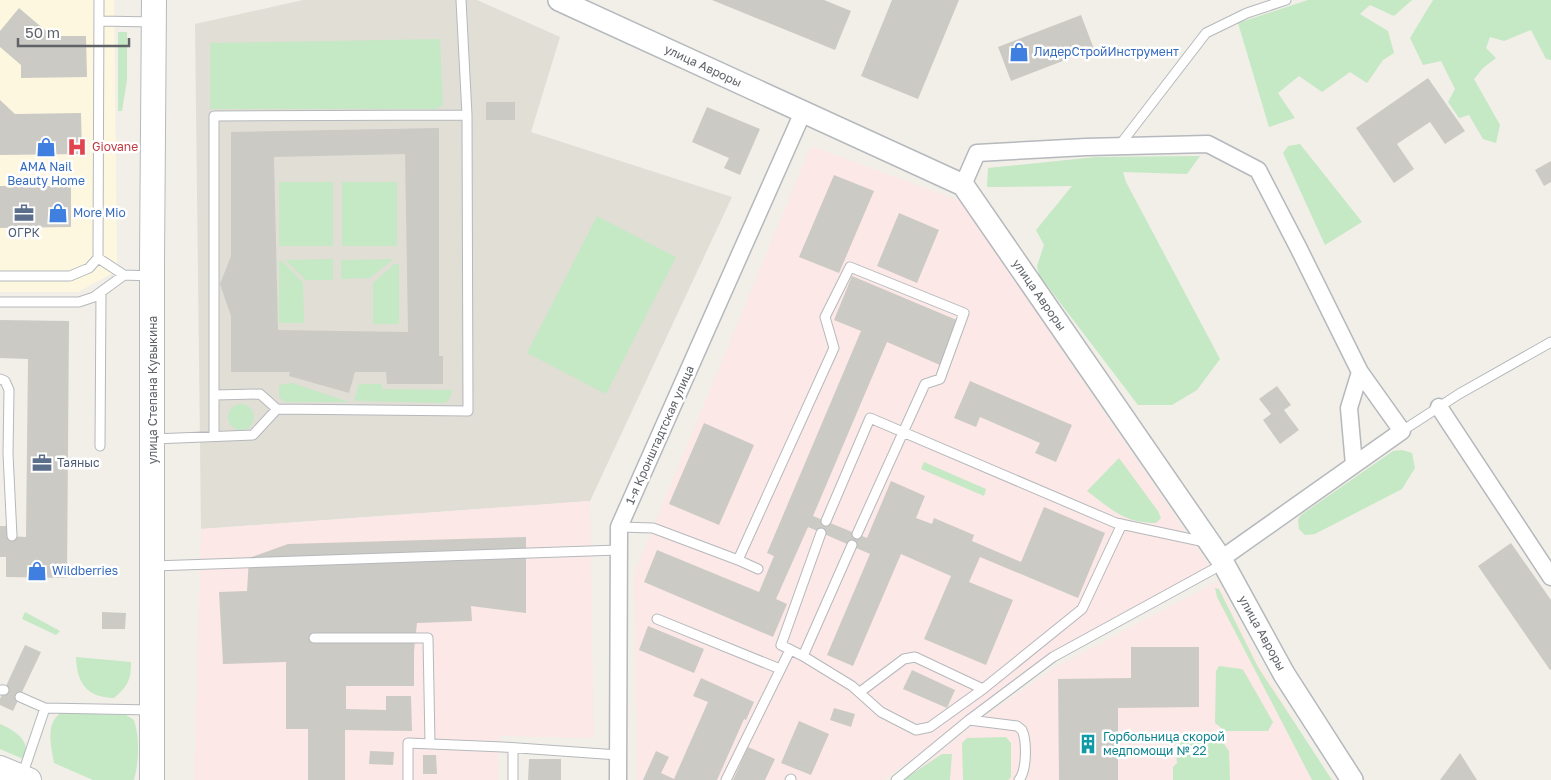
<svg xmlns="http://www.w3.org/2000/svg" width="1551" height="780" font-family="'Golos Text',sans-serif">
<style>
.commercial{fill:#fef7e0}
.education{fill:#e1ded6}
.medical{fill:#fce8e6}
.green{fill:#c5e8c5}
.building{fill:#cccac5;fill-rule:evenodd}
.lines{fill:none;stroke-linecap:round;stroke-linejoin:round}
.service-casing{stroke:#b5b8bc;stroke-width:11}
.minor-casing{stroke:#b5b8bc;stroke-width:19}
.tertiary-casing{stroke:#b5b8bc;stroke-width:24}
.secondary-casing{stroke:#b6babf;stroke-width:26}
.service{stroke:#fff;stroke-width:9}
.minor{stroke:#fff;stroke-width:16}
.tertiary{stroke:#fff;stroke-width:21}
.secondary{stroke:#fff;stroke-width:24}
.labels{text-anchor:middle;stroke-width:5;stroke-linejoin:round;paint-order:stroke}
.shop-label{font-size:12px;fill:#366cbe;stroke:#fff;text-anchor:start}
.street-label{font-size:12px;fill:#5f6368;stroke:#fff}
.health-label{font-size:12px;fill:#be3a42;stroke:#fff;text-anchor:start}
.service-label{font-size:12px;fill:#4e5e75;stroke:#fff}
.culture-label{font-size:12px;fill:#0d838f;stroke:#fff;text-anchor:start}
</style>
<rect width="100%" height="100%" fill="#f1efe8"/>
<path class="commercial" d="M0,0H114L117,265L111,274L78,292H0Z"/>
<path class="education" d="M303,0H477L560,37L531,132L732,197L590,501L201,529L195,24Z"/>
<path class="medical" d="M811,146L960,201L1213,572L1043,662L884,780H637L634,573Z
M590,501L594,738L499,736L498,780H194L201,529Z
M1218,581L1261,665L1329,780H905L982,718L1056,667Z"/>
<path class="green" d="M1308,0H1412L1394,16L1370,5L1360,14L1388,31L1394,53L1383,60L1367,83L1350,72L1322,92L1299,76L1278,93L1295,118L1269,127L1238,23Z
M1433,0H1551V60L1546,59L1531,30L1504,41L1490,37L1486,48L1496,58L1483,68L1474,79L1500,125L1496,143L1483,139L1469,115L1459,118L1448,102L1455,89L1441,61L1423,65L1410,38Z
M118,32H127V80L122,111H118Z
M440,39L443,105L437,109H210V43Z
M1300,144L1362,222L1325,245L1283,153L1288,146Z
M1200,156L1187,174L1123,172L1126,182L1220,359L1197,390L1172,405H1138L1039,275L1037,266L1044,245L1036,230L1072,186L987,187L988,168L1096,157Z
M279,182H333V246H279Z
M342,182H397V246H342Z
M597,216L676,257L606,394L527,353Z
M333,259V280H306L285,260Z
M394,259L370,278L341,279V260Z
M279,261H282L303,282L304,323H279Z
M394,264H399V324H373V283Z
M292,383L349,402H285L279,397V385Z
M359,384H382V389L453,390L448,401L443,403L354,401Z
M228 417a13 13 0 1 1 26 0a13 13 0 1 1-26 0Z
M1402,450L1412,453L1415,468L1402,489L1315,534L1305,535L1299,529L1298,520L1301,515L1393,451Z
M1119,458L1158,511L1161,518L1156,523C1124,523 1111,509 1087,491Z
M924,462L986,489L984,496L921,469Z
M1215,588L1219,589L1258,667L1332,780H1312L1217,597Z
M25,612L60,631L56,635L22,619Z
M76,657L131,662C131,680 128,686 114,698C87,697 77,684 76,657Z
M1219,666L1242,669L1245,673L1273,722L1268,731H1225L1215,723L1216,671Z
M61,713L126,715L134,720C140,739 139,761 134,780H93L54,763C51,747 45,723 61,713Z
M0,724C14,730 29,739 26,756L21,758L0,749Z
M1006,737L1011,743V777L1008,780H963L962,743L967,738Z
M1176,741H1222L1229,751L1230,780H1173V767L1177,763L1176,753L1174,752Z
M942,754H952L950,780H903Z"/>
<path class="building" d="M712,0H824L851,11L835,50Z
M892,0H959L918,99L861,76Z
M19,8L52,36H86L87,77L21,78V65L0,47V31Z
M1081,15L1094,49L1011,81L998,47Z
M1428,78L1465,131L1445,144L1430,122L1397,144L1414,169L1394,183L1356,128Z
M0,100L15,114L81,113L82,154L0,155Z
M486,102H515V120H486Z
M707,107L760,129L740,175L724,168L729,158L692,142Z
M439,128V356H443V384H387L386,372H355L349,393L289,376L290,372H231V316L220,284L231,256V132ZM405,154L408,332L278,330L274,157Z
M1551,161V182L1544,186L1535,170Z
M834,175L874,191L839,273L799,257Z
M0,186H71V227L0,228Z
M899,213L939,230L917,283L877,266Z
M852,276L959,321L940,365L887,342L813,516L867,538L891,481L925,496L916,518L932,524L934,518L974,535L972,541L1021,562L1044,507L1105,533L1078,598L980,557L969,582L1013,600L986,665L924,639L951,576L901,554L853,666L827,655L870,554L808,527L776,599L787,604L773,637L644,582L657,550L759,592L774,556L767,553L861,331L834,320Z
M0,320L69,321L67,578L6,577V557H0V526H8V536L26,537L28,359L0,358Z
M970,381L1072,425L1056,462L1035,453L1040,443L980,417L976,427L954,418Z
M1277,386L1291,405L1284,410L1299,430L1280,444L1263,420L1271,414L1259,399Z
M704,423L754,445L719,525L669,504Z
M526,537V613L471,606L472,621L417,623L414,651V686H346V709L386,710V696H411L412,731L345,730V780H308V729H286V662L223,664L219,592L247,591L249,558L288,544Z
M1511,543L1551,600V669L1550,670L1478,566Z
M102,612L126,613L125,629H102Z
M648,626L704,649L694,673L639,650Z
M25,645L41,652L13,711L0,705V699Z
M1131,647H1199V707L1118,708V780H1059L1058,679L1131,678Z
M912,670L955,690L947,708L903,689Z
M701,678L754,702L746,720L744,719L717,780H643L656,751L669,757L661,773L674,779L708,702L693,696Z
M834,708L855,714L851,727L830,720Z
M799,721L829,734L811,775L781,763Z
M748,747L775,759L765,780H733Z
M370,751L394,752L393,765L369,764Z
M1460,753L1477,780H1440Z
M423,755H436L437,774H423Z
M529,759H561V780H528Z"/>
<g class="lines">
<defs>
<path id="service" d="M461,0L467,115
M99,21L154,22
M1119,146L1206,33L1247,13L1286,0
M98,258L124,275
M0,276H70L89,268L98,258L99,0
M0,302H79L94,297L124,275L152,276
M0,379L5,381L9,390L8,454L12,536
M215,395L260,394L277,409
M1402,431L1459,394L1551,342
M153,439L253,435L277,409L468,411L467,115L214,116V436
M100,446L101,292
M826,521L870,418L1116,523L1205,542
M619,527L653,528L738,560L834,348L825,317L850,267L964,313L940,379L925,384L857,534
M821,533L781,645L803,656L852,686L881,712L916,730L930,727L983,689L1082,609L1122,524
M738,560L758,569
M153,566L619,550
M657,619L780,669
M314,638H428L430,744
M803,656L852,545
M0,690H4
M860,692L904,659L915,657L983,689
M20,697L45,708L152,710
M969,720L1017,726L1022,730C1027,741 1027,770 1019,780
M513,748V780
M22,776L45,708
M408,780V743L503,747L618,755
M726,780L790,650
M790,780L791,779
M896,780L969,720L1053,657L1223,564"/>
<path id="minor" d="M963,185L977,153L1086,147L1208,144L1258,170L1298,247L1360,372L1402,431L1221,559
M1439,407L1551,577
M1354,465L1349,408L1360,372
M618,780L619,527L803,112"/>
<path id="tertiary" d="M559,0L963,185L1221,559L1284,674L1352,780"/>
<path id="secondary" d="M0,768L29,780
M152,780V262L154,0"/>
</defs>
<use href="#service" class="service-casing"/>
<use href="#minor" class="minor-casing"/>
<use href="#tertiary" class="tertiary-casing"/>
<use href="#secondary" class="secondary-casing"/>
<use href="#service" class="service"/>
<use href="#minor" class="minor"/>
<use href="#tertiary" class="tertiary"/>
<use href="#secondary" class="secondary"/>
</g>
<defs>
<symbol id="shop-bare" viewBox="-9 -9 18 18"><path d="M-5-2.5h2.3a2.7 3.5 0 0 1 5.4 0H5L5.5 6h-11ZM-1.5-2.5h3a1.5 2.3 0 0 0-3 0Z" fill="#3f7fe0" stroke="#fff" stroke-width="2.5" paint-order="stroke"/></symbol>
<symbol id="hospital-bare" viewBox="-9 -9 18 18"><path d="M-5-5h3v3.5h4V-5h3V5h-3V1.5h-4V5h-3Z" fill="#e0444e" stroke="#fff" stroke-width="2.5" paint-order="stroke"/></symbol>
<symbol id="office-bare" viewBox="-9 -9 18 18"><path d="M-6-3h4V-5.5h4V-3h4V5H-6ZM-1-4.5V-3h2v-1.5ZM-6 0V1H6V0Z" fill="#5c6f8a" stroke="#fff" stroke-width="2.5" paint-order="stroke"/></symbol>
<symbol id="building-bare" viewBox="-9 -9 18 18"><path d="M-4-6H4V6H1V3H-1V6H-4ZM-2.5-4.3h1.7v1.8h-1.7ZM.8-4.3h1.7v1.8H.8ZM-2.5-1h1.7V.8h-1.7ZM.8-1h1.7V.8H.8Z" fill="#0f9aa8" stroke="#fff" stroke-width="2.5" paint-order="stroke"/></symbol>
</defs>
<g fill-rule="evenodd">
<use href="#shop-bare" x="1005" y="38" width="28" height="28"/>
<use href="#shop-bare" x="32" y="133" width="28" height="28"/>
<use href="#hospital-bare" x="63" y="133" width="28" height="28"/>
<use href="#office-bare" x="10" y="199" width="28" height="28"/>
<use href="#shop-bare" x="44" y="199" width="28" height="28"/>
<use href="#office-bare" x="28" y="449" width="28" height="28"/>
<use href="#shop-bare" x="23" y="557" width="28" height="28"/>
<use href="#building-bare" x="1074" y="730" width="28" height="28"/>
</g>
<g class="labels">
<g class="shop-label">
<text x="1034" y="56">ЛидерСтройИнструмент</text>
<text x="46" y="171" text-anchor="middle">AMA Nail<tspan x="46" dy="14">Beauty Home</tspan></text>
<text x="73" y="217">More Mio</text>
<text x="52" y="575">Wildberries</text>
</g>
<g class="street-label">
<text transform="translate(703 66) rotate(25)" y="4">улица Авроры</text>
<text transform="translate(1039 295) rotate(55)" y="4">улица Авроры</text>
<text transform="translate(153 390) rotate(-90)" y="4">улица Степана Кувыкина</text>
<text transform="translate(660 435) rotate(-66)" y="4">1-я Кронштадтская улица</text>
<text transform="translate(1262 633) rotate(61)" y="4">улица Авроры</text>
</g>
<g class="health-label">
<text x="92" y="151">Giovane</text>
</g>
<g class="service-label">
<text x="24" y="237">ОГРК</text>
<text x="57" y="467" text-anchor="start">Таяныс</text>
</g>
<g class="culture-label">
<text x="1103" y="741">Горбольница скорой<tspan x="1103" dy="14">медпомощи № 22</tspan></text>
</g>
</g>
<path d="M18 38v8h111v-8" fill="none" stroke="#5f6368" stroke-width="2.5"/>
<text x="25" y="38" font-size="15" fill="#5f6368" stroke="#ffffff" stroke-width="4" paint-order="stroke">50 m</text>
</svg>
